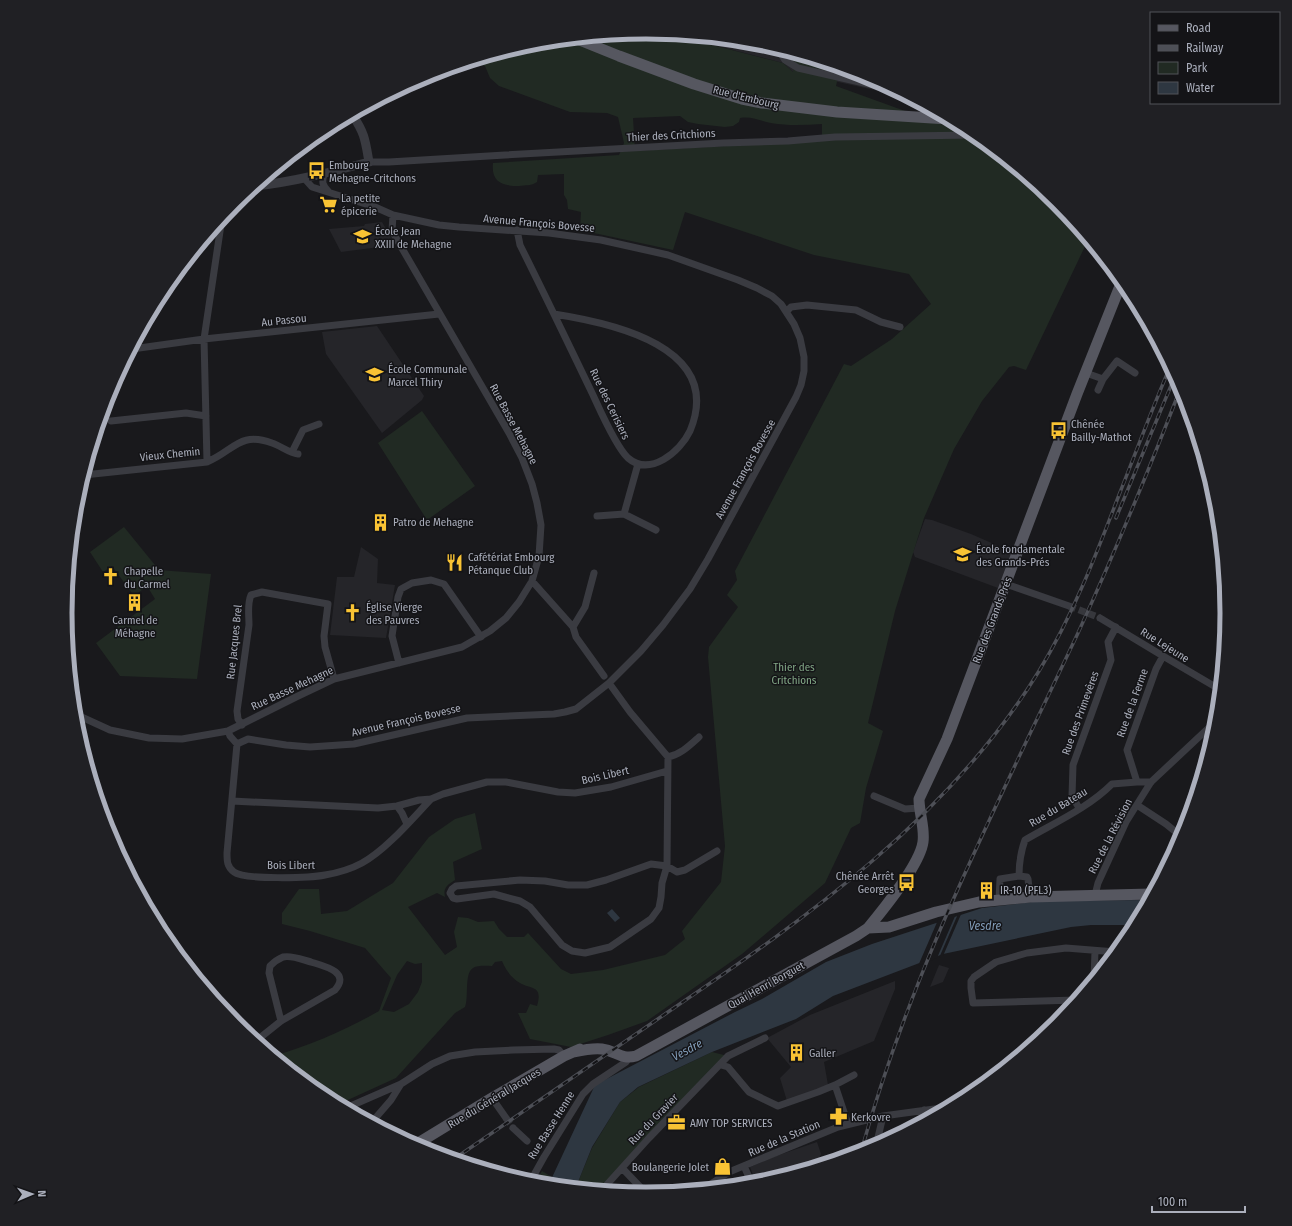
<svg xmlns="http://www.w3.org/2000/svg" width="1292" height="1226" font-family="'Fira Sans Condensed',sans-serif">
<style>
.built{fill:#252529}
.green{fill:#212a23;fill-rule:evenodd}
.water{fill:#2e3741}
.pier{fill:#19191c}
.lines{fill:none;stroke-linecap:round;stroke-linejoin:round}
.minor-tunnel{stroke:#36373c;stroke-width:7;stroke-dasharray:7 3.5;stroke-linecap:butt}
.minor{stroke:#3a3b41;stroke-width:7}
.tertiary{stroke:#3a3b41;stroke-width:9}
.primary{stroke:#565760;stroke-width:11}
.rail-casing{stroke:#4d4f56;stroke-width:3.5}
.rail{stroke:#141417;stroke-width:2;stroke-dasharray:6;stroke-linecap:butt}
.labels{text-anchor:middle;stroke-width:3;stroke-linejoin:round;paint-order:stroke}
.street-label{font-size:11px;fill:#abafbc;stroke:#141417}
.poi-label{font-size:11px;fill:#abafbc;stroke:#141417;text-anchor:start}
.park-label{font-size:11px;fill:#82a786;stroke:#141417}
.water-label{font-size:12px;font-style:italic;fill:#819bb7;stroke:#141417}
.rim{fill:none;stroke:#abafbc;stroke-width:5}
</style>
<rect width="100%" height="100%" fill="#19191c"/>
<path class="built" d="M670,34L760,43L869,76L906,97L793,72L783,63Z
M382,222L395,245L341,252L329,229L364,226L365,224Z
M377,326L424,396L422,400L382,433L326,354L322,332Z
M925,519L932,520L971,534L1012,552L998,588L915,557L913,552Z
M361,547L378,559L377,583L395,585L386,638L330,635L337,577H354Z
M939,965L949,968L943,982L930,987Z
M895,981V989L874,1041L824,1062L828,1085L787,1101L780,1078L791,1067L767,1038L810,1015Z
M817,1142L821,1154L816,1166L756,1183L750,1167L776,1156Z"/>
<path class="green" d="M646,32L669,34L783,63L793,72L794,62L786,55L784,51L840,68L836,86L963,132L974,134L1057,202L1088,240L1026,370L1014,366L1009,367L982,401L954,449L924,518L895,611L868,723L883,731L866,788L860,823L851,828L825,883L742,954L647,1021L608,1035L571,1047L530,1039L518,1013H526L530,1004L537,1006C543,985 532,990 520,983C511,978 506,970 502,961L495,962L492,966C486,966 478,965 473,968C464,973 469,998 465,1007L455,1013L396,1078L339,1104L323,1096L274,1056C311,1045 346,1030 379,1011L391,978L365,948L310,931L282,924V913L299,889H319L321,914L347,911L393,883L429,837L455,819L475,813L482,849L453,862L455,880C447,885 443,888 445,897L437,893L408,907L445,955L457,947L454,932L458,917L468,918L478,922L494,921L499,929L507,937H524L528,933L561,969L571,974L603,970L665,955L685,939L682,931L721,882L725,846L708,657L709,647L738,607L727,595L737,580L735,571L844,364L851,366L892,339L931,304L909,274L814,255L685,212L673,250L580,230L581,212L568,209L567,200L564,195V174L538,175L537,182C531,186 526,185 519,186C502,186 491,182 493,163L619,155L624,143L618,117L607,113L570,112L499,86L490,78L485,66L472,62L533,43ZM680,116L688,122L698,124L725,127L733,126L739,122L740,118C752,116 760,121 771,123C788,126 805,125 822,124V141L635,151L633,118ZM407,961L415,964L422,963V982L418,992L409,1004L394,1012L382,1010L397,975Z
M422,411L475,486L427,520L378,443Z
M124,527L159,570L211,574L197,679L120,676L96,643L155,599L147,586L134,596L112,566L103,572L90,552Z
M66,605H72L73,622L66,626Z
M712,1052L728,1056L602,1190L576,1187L592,1148L620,1102L639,1087Z
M542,1171L552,1177L549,1184L535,1183Z"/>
<path class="water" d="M1148,900L1135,925H1091L1071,927L943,954L833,996L796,1019L712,1052L638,1087L620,1102L592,1147L576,1187L549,1184L595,1085L735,1012L762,999L826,962L872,944L982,908L1040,901Z
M612,909L620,918L615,922L607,913Z"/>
<path class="pier" d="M962,912L943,956L939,958L958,914Z
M956,914L937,958L918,966L938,920Z"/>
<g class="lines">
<path class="minor-tunnel" d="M1069,606L1100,618
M506,1118L513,1128"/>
<path class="minor" d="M778,49L785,60L798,68L895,90
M369,162H389L505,155L723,143L788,141L835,137L975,135
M324,174C322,182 322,185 328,191
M517,230L520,245C545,295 569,345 593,395C600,410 616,447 628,458C650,477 680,452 690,431C725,347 612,323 554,314
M787,311L791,307L807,305L856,310L881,322L900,327
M132,349L204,339L439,314
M1086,373L1103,379L1117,361L1135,373
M1098,390L1103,379
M111,421L186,413L206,416
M292,452L303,430L319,424
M207,462L204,339L222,218
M84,475L207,462C234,451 239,431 272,443C281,446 289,453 298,454
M624,514L638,464
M597,516L624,514L656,530
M532,581L573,627L585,607L594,573
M1006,584L1069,606
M1100,618L1163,656L1219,689
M573,627L576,637L604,676
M399,663L392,636L398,597L401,589L412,583L431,580L444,584L481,637
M609,683L630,712L668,757L667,866L662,883L661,897L659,908L651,919L610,947L585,953L572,951L562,945L530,907L520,901L494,894L457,899L453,898L450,893L452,889L456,886L520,880L545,881L568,885H587L606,880L651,864L667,866L677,872L685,870L717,851
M75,714L110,730L149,738L182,739L228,731L296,697L334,679L462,647L490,631L506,618L519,602L532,581L539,556L541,525L537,503L532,484L522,458L509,433L392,231L393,215
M242,725L238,719L237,711L249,625C249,615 247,604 251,595L262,592L328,604L324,636L325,647L334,679
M228,731L230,736L237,744L248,739L286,745L310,747L354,744L467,718L554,714L565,712L576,709L609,683L641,651L663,625L690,589L708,559L796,397L801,385L804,371V357L800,338L794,324L781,304L772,296L757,288L738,280L668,255L601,240L549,233L459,227L439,225L393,215L375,207L312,187L304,178
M237,744L227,853C227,861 227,867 234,872C244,880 310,878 325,875C337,873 351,869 362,863C386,850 412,819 431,799
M668,757C681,754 689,746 699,737
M1137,782L1127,750L1156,669L1163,656
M874,796L905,809L919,808
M232,801L378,808L397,806L419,800L431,799L443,794L487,782H506L558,792L575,793L611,787L667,771
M1137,805L1166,824L1182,837
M397,806L402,813L407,824
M1079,808L1072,796L1073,765L1111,660L1108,642L1116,627
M1095,895L1098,883L1126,822L1151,782L1216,721
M1030,897L1028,879L1027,877L1019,876C1019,864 1021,851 1025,840C1054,823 1088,808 1112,784L1137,782H1151
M999,900L1000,879L1019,876
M1094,979L1095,951
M1076,1000L973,1003L971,988V981L974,977L996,962L1027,953L1066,948L1116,952
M256,1041L281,1021L335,990C351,972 324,966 311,962C303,960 292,955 283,957C278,959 274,962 270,966L269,973L281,1021
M721,1065L728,1067L749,1092L778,1106L818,1092L835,1085L854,1075
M835,1085L848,1124
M492,1098L506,1118
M346,1108L401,1084L432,1064L450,1056L475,1052L513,1050L554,1049L559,1050L564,1056
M924,1110L928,1118
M372,1122L391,1100L401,1084
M513,1128L527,1141
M876,1146L883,1116
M744,1166L752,1184
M622,1168L647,1194
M530,1182L544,1157L583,1094L593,1084L626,1062L630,1056
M705,1188L729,1172L838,1127L883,1116L949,1107
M602,1190L649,1138L728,1056L765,1038"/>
<path class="tertiary" d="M255,186C293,182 331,172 369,162C365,139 365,134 352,114"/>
<path class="primary" d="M577,39L619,56L694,84L742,99L762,103L837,112L948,119
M868,928C883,910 920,864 923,842C925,828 919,813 919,799L947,739L1077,394L1122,281
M574,1052C583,1050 593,1048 602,1049C616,1051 621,1060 636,1056L856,936L868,928L889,927L936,912L979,902L1030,897L1151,894
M415,1145L492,1098L564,1056L580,1049"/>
<defs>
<path id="rail" d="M1116,518L1175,376
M861,1152C911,970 998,803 1078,633C1115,552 1149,470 1181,387
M454,1159C526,1110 597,1061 668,1012C807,918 950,817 1039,671C1073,615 1096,555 1119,495C1136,452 1152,409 1170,367"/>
</defs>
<use href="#rail" class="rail-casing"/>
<use href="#rail" class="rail"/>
</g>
<defs>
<symbol id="bus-bare" viewBox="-9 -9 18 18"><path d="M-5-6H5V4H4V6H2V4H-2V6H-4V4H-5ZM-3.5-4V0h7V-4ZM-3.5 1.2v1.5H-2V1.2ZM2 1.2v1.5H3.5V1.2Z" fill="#f9c334" stroke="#141417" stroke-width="2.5" paint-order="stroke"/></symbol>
<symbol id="supermarket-bare" viewBox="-9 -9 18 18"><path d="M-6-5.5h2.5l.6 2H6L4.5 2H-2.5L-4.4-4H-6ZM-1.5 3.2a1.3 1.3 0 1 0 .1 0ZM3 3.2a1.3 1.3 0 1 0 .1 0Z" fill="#f9c334" stroke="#141417" stroke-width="2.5" paint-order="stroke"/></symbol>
<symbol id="school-bare" viewBox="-9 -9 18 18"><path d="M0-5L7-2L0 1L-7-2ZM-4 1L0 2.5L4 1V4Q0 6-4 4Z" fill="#f9c334" stroke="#141417" stroke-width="2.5" paint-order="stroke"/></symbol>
<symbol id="building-bare" viewBox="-9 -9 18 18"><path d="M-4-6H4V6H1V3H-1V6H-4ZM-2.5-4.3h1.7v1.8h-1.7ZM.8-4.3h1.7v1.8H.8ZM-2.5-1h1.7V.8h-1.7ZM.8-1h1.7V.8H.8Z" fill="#f9c334" stroke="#141417" stroke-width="2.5" paint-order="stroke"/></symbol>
<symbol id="restaurant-bare" viewBox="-9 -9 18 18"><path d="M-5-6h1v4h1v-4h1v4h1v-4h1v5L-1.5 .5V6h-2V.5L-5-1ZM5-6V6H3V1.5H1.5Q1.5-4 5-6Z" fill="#f9c334" stroke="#141417" stroke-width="2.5" paint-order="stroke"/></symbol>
<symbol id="church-bare" viewBox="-9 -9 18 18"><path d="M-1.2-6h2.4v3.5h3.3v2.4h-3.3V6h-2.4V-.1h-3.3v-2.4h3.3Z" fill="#f9c334" stroke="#141417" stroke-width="2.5" paint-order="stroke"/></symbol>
<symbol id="pharmacy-bare" viewBox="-9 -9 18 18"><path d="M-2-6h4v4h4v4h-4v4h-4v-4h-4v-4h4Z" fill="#f9c334" stroke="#141417" stroke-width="2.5" paint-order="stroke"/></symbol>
<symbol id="office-bare" viewBox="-9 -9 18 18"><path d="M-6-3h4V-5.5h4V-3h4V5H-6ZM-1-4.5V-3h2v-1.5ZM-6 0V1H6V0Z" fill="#f9c334" stroke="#141417" stroke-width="2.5" paint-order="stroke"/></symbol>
<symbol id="shop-bare" viewBox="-9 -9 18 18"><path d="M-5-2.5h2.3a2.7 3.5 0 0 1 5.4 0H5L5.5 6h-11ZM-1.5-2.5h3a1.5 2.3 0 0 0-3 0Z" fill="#f9c334" stroke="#141417" stroke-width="2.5" paint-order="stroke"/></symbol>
</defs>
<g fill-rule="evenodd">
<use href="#bus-bare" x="304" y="158" width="25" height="25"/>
<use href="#supermarket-bare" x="316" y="192" width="25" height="25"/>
<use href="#school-bare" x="350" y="224" width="25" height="25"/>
<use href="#school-bare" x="362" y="362" width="25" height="25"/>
<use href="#bus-bare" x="1046" y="418" width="25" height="25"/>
<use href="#building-bare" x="368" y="510" width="25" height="25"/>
<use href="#school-bare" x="950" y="542" width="25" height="25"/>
<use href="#restaurant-bare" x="442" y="550" width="25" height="25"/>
<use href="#church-bare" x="98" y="564" width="25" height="25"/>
<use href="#building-bare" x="122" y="590" width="25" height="25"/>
<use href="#church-bare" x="340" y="600" width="25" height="25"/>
<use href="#bus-bare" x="894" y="870" width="25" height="25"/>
<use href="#building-bare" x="974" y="878" width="25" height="25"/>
<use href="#building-bare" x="784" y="1040" width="25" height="25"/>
<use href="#pharmacy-bare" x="826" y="1104" width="25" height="25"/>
<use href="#office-bare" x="664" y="1110" width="25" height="25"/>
<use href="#shop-bare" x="710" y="1154" width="25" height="25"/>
</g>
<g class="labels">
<g class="street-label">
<text transform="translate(746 97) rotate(14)" y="4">Rue d'Embourg</text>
<text transform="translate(671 135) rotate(-3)" y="4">Thier des Critchions</text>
<text transform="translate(539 223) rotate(5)" y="4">Avenue François Bovesse</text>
<text transform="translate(284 320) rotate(-6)" y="4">Au Passou</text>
<text transform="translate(610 404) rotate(64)" y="4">Rue des Cerisiers</text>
<text transform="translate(514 424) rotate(62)" y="4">Rue Basse Mehagne</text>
<text transform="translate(170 454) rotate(-6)" y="4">Vieux Chemin</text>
<text transform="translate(745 469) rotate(-61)" y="4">Avenue François Bovesse</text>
<text transform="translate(992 620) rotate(-69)" y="4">Rue des Grands Prés</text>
<text transform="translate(234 642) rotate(-84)" y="4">Rue Jacques Brel</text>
<text transform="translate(1165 645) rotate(32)" y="4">Rue Lejeune</text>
<text transform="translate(292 688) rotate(-25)" y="4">Rue Basse Mehagne</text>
<text transform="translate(1132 703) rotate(-70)" y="4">Rue de la Ferme</text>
<text transform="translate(1080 713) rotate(-70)" y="4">Rue des Primevères</text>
<text transform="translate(406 720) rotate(-13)" y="4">Avenue François Bovesse</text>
<text transform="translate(605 775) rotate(-13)" y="4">Bois Libert</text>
<text transform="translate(1058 807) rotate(-31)" y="4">Rue du Bateau</text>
<text transform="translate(1110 836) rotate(-63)" y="4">Rue de la Révision</text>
<text x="291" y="869">Bois Libert</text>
<text transform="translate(766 985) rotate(-29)" y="4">Quai Henri Borguet</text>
<text transform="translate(494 1098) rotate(-31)" y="4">Rue du Général Jacques</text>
<text transform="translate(653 1119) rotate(-46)" y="4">Rue du Gravier</text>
<text transform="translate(551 1125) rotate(-58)" y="4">Rue Basse Henne</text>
<text transform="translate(784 1138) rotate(-23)" y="4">Rue de la Station</text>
</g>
<g class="poi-label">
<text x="329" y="169">Embourg<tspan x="329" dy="13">Mehagne-Critchons</tspan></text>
<text x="341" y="202">La petite<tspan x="341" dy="13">épicerie</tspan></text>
<text x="375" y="235">École Jean<tspan x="375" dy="13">XXIII de Mehagne</tspan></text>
<text x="388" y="373">École Communale<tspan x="388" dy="13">Marcel Thiry</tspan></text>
<text x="1071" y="428">Chênée<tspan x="1071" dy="13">Bailly-Mathot</tspan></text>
<text x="393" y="526">Patro de Mehagne</text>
<text x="976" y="553">École fondamentale<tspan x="976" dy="13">des Grands-Prés</tspan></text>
<text x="468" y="561">Cafétériat Embourg<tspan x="468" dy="13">Pétanque Club</tspan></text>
<text x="124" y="575">Chapelle<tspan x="124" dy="13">du Carmel</tspan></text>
<text x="366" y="611">Église Vierge<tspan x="366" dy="13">des Pauvres</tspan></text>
<text x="135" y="624" text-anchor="middle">Carmel de<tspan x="135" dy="13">Méhagne</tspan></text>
<text x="894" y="880" text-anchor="end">Chênée Arrêt<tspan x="894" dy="13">Georges</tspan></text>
<text x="1000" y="894">IR-10 (PFL3)</text>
<text x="809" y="1057">Galler</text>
<text x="851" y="1121">Kerkovre</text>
<text x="690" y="1127">AMY TOP SERVICES</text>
<text x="709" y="1171" text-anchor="end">Boulangerie Jolet</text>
</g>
<g class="park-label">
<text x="794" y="671">Thier des<tspan x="794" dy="13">Critchions</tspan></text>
</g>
<g class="water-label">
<text x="985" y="930">Vesdre</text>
<text transform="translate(687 1050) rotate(-28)" y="4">Vesdre</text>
</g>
</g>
<path d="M0 0H1292V1226H0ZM72 613a574 574 0 1 1 1148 0a574 574 0 1 1-1148 0Z" fill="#202024" fill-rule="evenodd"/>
<path class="rim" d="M72 613a574 574 0 1 1 1148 0a574 574 0 1 1-1148 0Z"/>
<rect x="1150" y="12" width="130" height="92" fill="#141417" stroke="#505259"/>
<rect x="1158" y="25" width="20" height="6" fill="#565760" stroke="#505259"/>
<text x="1186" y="32" font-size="12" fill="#abafbc">Road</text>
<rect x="1158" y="45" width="20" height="6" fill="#4d4f56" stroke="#505259"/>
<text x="1186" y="52" font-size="12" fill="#abafbc">Railway</text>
<rect x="1158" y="62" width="20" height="12" fill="#212a23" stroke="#505259"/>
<text x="1186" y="72" font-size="12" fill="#abafbc">Park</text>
<rect x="1158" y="82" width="20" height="12" fill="#2e3741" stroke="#505259"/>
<text x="1186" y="92" font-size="12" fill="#abafbc">Water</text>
<g transform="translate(32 1194) rotate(88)" stroke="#141417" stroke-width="3" paint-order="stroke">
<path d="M0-3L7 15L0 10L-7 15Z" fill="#abafbc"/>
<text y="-6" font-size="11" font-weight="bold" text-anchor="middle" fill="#abafbc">N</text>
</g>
<path d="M1152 1206v6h93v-6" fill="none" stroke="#abafbc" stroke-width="2"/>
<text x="1158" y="1206" font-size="12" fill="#abafbc" stroke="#141417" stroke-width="3" paint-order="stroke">100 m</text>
</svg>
